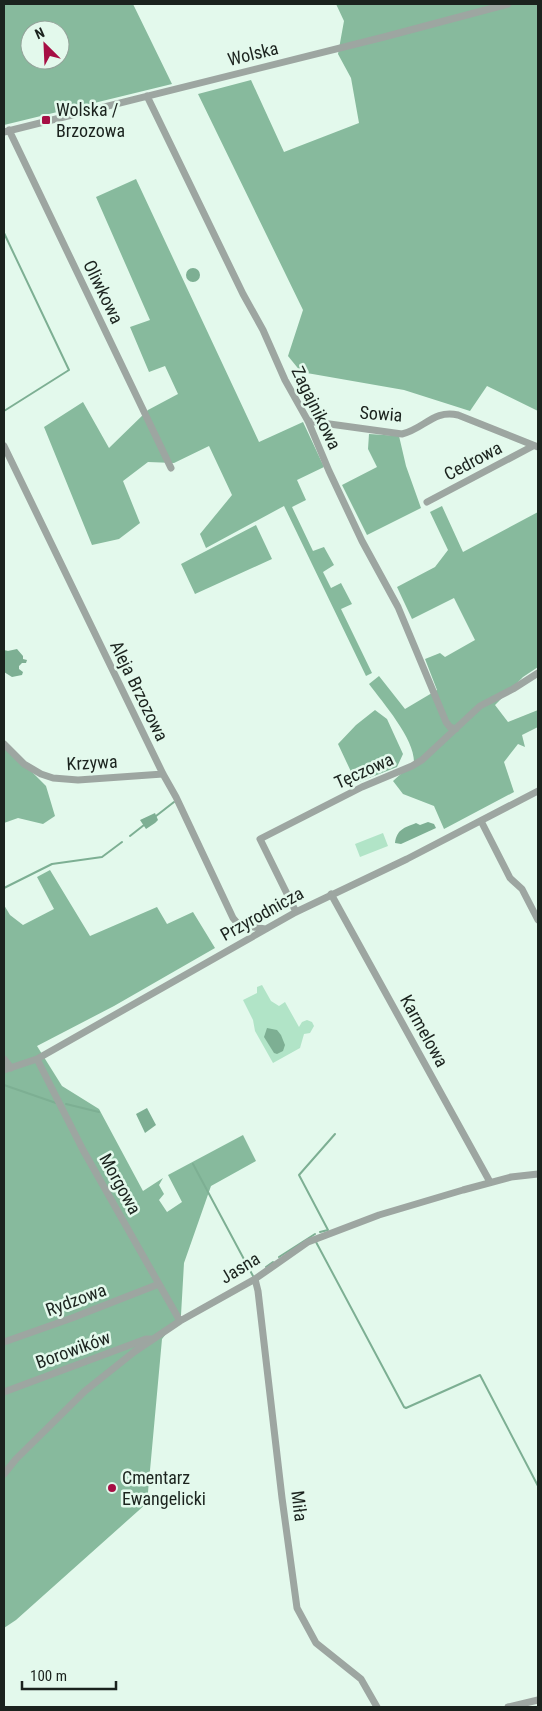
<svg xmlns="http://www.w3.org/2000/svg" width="542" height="1711" font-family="'Roboto Condensed',sans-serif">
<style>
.green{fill:#b1e4c7}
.forest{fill:#87ba9d;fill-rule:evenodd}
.water{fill:#7daf93}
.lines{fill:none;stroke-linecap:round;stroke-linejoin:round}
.stream{stroke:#7daf93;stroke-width:2}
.minor{stroke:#9da6a1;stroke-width:7}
.poi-dot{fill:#a60f44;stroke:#e3f9ec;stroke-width:2}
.labels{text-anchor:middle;stroke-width:5;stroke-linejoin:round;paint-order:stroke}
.street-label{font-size:18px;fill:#1b231e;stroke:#e3f9ec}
.poi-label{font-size:18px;fill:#1b231e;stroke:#e3f9ec;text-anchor:start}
</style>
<rect width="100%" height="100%" fill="#e3f9ec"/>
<path class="green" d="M383,833L388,846L360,857L355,844Z
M262,985L271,1001L279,1006L285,1002L299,1027L302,1022L307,1020L312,1022L314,1026L310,1033L304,1034L300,1048L273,1063L255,1031L253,1020L243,1000L257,993V987Z"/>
<path class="forest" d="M4,4H133L172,84L4,125ZM30,30H60V60H30Z
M336,4H538V411L487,386L470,411L404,390L301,372L288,356L303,310L198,94L251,80L284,152L359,123L351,78L338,54L344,21Z
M136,179L259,442L303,422L324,467L297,480L306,500L292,507L313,551L324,547L334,565L323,572L331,588L341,583L352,604L341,609L372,673L366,676L284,506L206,548L200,534L232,495L209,446L174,463L148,462L123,481L140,523L119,539L92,545L44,427L83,402L109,448L148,410L178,394L165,366L149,372L130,327L150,320L96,197Z
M369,434L399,436L406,466L421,508L367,535L342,485L377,467L368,449Z
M442,506L463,552L538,512V667L523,677L495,705L508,722L538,710V727L522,735L525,747L518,744L504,762L514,792L444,829L434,806L403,794L393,781L414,762C414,738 383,703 369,684L379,676L405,709L437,690L425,659L440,653L445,657L475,640L454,598L412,619L397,587L435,567L448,550L430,512Z
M256,525L272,559L195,594L181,564Z
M375,710L387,719L403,754L397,767L359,782L354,778L338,744L356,725Z
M4,744L46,786L55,816L43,824L18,818L4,823Z
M50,870L90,936L157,907L167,924L193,912L215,948L114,1006L37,1046L62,1086L99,1109L143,1191L163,1178L159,1185L164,1194L159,1200L167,1212L182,1202L168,1175L243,1135L256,1161L211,1186L184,1263L181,1315L162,1339L147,1503L16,1620L4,1628V905L10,915L23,925L54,909L37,877Z"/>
<path class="water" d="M186 275a7 7 0 1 1 14 0a7 7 0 1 1-14 0Z
M17,649L23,656V659L27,660L26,663H22L19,666V669L23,672L22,675L12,677L4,672V650L8,651Z
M155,813L158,820L155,823L146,829L140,820Z
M428,822L434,824L436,828L401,844L395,843C397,829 404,828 416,823L420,825Z
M267,1028L277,1030L281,1035L285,1045L283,1051L277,1054L274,1053L264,1037Z
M147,1108L156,1125L145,1133L136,1114Z"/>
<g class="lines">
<path class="stream" d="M4,233L69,370L4,411
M156,816L174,802
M130,836L144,825
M4,888L52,864L102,857L122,842
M4,1085L56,1103
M66,1104L99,1112
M193,1164L253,1276
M320,1232L328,1230L299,1175L335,1134
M316,1242L404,1407L406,1408L480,1375L538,1486
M279,1257L315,1234
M266,1267L273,1262"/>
<path class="minor" d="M147,96L243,294L263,330L285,380L308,421L329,471L362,541L398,607L446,722L450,727L456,729
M9,130L171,468
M4,132L384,37L508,4
M308,421L402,434C424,429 434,409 458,415L538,447
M4,446L163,774L176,797L233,918L238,924L265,929
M427,502L533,446
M4,744L24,764L41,774L53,778L78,780L163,774
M481,821L510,878L522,889L538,920
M331,894L490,1182
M296,912L260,839L362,787L412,766L422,760L480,706L513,689L538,673
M4,1059L11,1068
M37,1059L83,1150L180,1321
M4,1070L37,1059L296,912L407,859L538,791
M255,1279L258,1291L282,1498L297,1608L316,1643L361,1679L377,1707
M4,1342L72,1318L159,1284
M4,1392L146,1339H151
M4,1474L16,1459L85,1391L134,1352L180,1321L255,1279L308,1242L379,1215L463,1190L511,1177L538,1174
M508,1707L538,1700"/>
</g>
<g class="poi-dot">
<rect x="41" y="115" width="10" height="10" rx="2.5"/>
<circle cx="112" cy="1488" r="5"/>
</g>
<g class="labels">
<g class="street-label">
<text transform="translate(253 54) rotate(-14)" y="6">Wolska</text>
<text transform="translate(103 292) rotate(64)" y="6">Oliwkowa</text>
<text transform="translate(316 408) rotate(64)" y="6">Zagajnikowa</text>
<text transform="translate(381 414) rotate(4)" y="6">Sowia</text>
<text transform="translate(473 461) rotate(-28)" y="6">Cedrowa</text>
<text transform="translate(139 691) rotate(64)" y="6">Aleja Brzozowa</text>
<text transform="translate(92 763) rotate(-3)" y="6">Krzywa</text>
<text transform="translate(364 771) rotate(-24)" y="6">Tęczowa</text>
<text transform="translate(262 914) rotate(-29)" y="6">Przyrodnicza</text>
<text transform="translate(424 1031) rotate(61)" y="6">Karmelowa</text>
<text transform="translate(120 1184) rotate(61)" y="6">Morgowa</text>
<text transform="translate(240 1268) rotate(-31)" y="6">Jasna</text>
<text transform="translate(76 1300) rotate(-20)" y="6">Rydzowa</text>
<text transform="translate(73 1350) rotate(-20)" y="6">Borowików</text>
<text transform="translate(299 1506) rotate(83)" y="6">Miła</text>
</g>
<g class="poi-label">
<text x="56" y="116">Wolska /<tspan x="56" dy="21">Brzozowa</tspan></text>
<text x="122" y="1484">Cmentarz<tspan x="122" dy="21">Ewangelicki</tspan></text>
</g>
</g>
<rect width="542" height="1711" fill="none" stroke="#1b231e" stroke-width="10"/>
<g transform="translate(45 45) rotate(336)"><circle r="24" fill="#e3f9ec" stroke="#93a39a"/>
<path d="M0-4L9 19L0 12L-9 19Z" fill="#a60f44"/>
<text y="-8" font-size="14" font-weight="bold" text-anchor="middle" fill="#1b231e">N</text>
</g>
<path d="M22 1681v8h94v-8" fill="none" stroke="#1b231e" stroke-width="2.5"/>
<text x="30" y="1681" font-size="15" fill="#1b231e" stroke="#e3f9ec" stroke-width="4" paint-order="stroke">100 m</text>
</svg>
